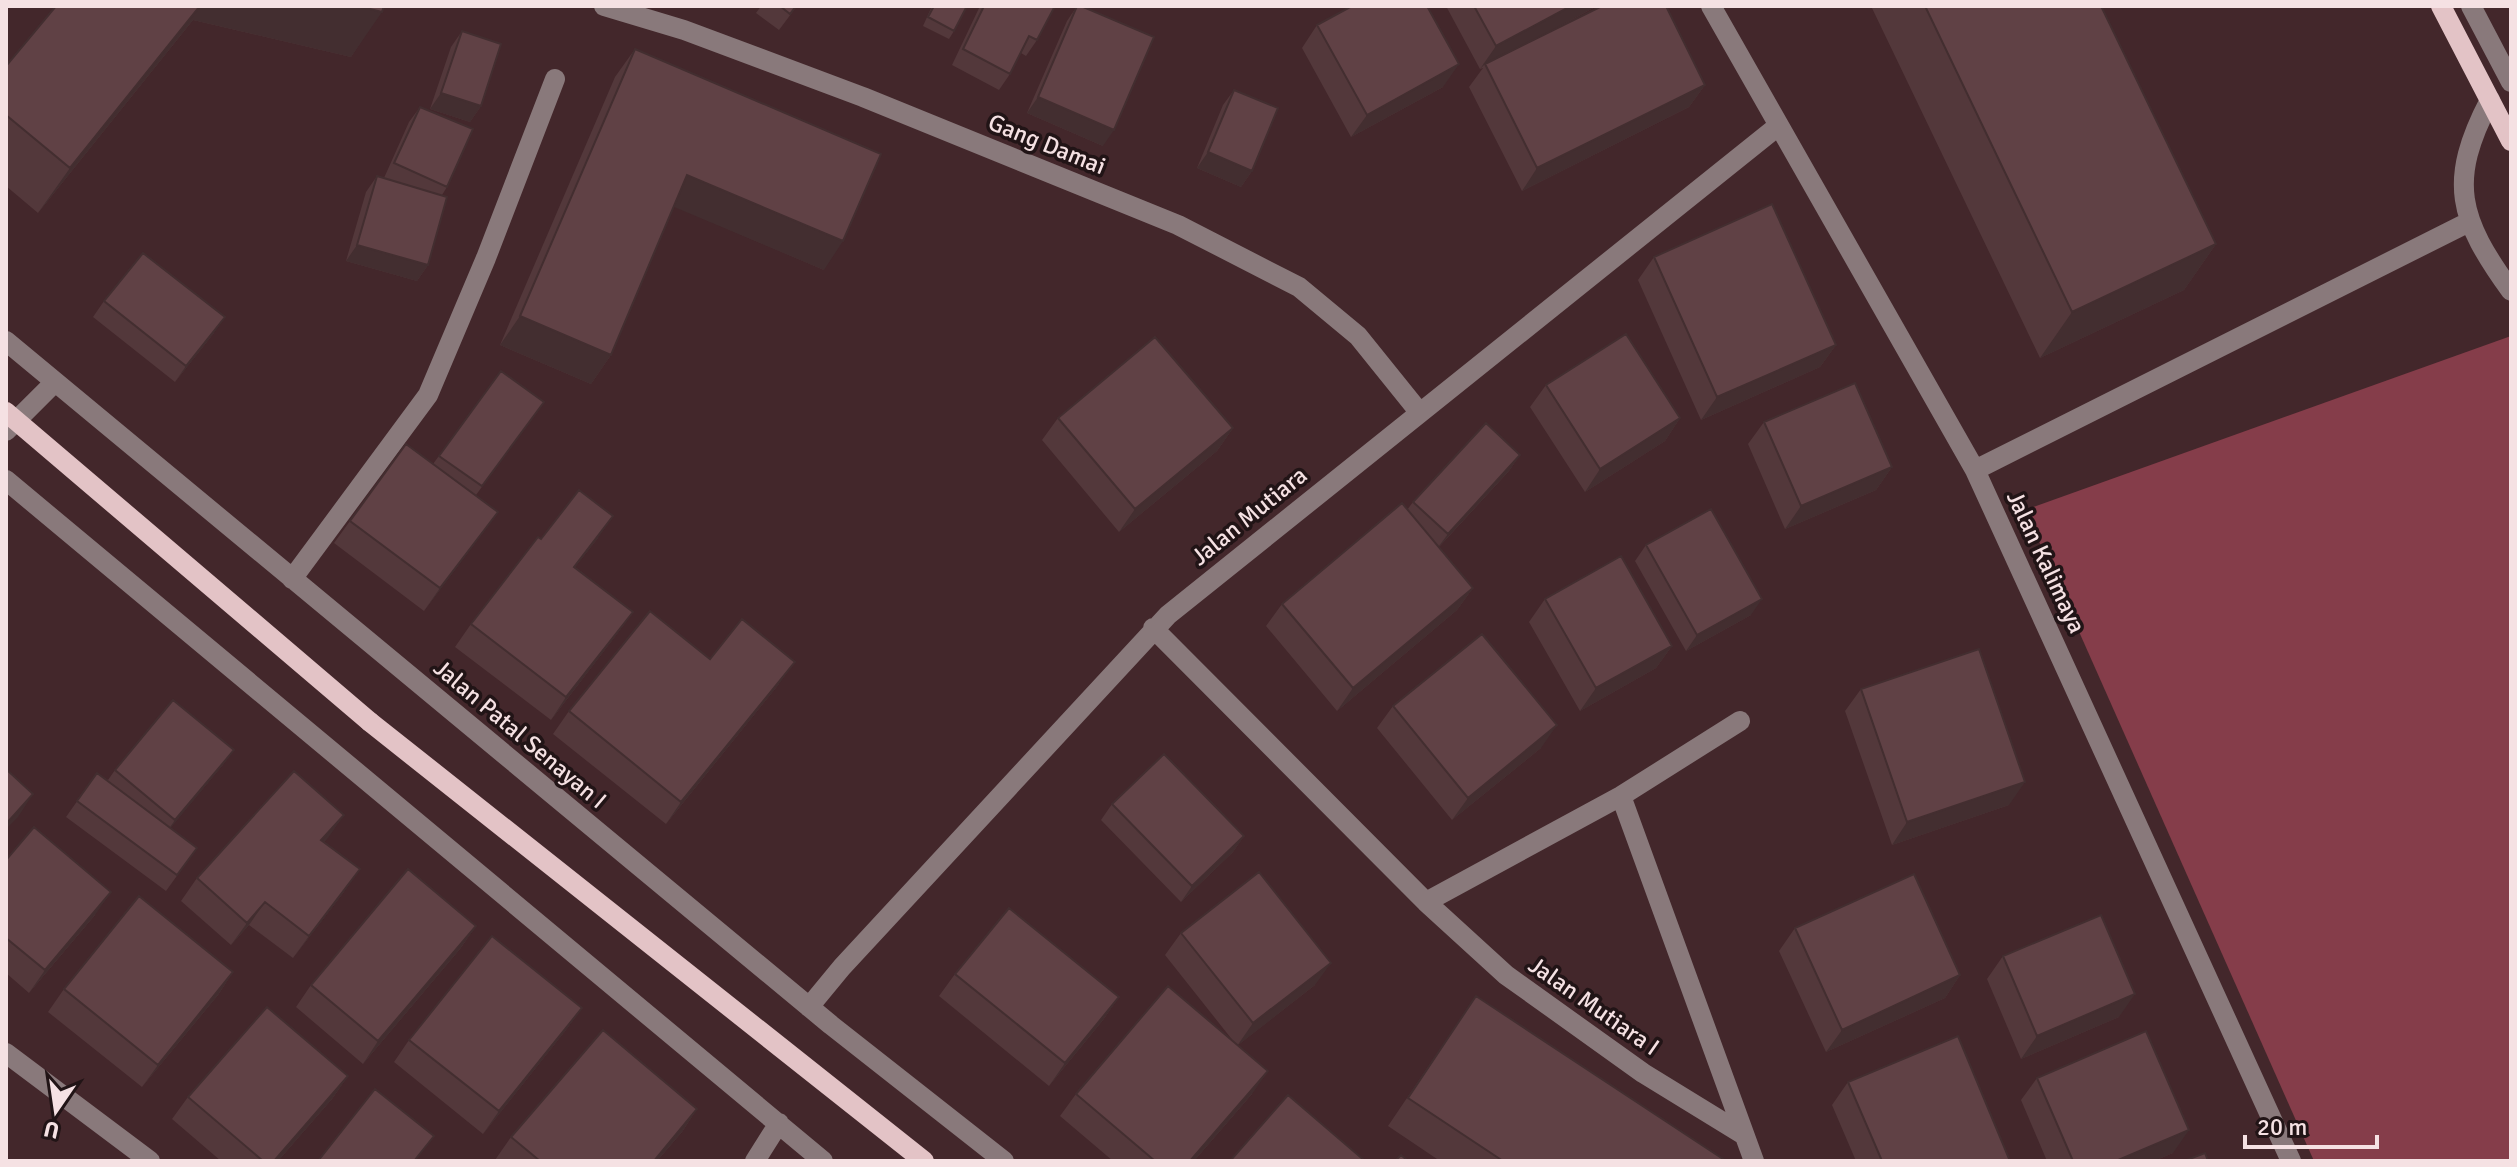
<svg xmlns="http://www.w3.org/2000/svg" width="2517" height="1167" font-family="Signika,sans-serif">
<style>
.green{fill:#853d4a}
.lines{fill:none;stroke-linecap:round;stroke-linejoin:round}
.minor{stroke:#89797b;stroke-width:20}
.major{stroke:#e3c3c6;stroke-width:20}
.major-bridge{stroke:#e3c3c6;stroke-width:20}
.wall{fill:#53383b}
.shaded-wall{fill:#432e30}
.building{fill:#604145;stroke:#432e30;stroke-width:2}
.labels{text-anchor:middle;stroke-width:7;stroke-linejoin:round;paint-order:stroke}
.street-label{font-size:24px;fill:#f5e1e3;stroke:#211416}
</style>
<rect width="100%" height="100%" fill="#43272b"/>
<path class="green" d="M2511,336V1161H2314L2025,510Z"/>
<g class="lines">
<path class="minor" d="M604,6L684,30L863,97L1178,225L1299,287L1358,336L1420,413
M1711,6L1975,470L2291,1161
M2471,6L2511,82
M2490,100C2447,182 2459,219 2511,291
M6,341L831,1025L1004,1161
M6,431L55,382
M1975,470L2469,222
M6,480L823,1161
M292,579L428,395L486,258L555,79
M1153,628L1426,902L1621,796L1740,721
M1621,796L1754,1161
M1426,902L1506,975L1643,1073L1744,1135
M809,1007L842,967L1168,615L1778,126
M6,1053L150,1161
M755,1161L779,1123"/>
<path class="major" d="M2441,6L2511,141
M370,722L924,1161"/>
<path class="major-bridge" d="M6,412L370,722"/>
</g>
<path class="wall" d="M56,6H384L351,57L193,20L38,213L6,186V66Z
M761,6H797L779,30L756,13Z
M932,6H967L954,31L949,39L923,26Z
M980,6H1055L1037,40L1026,56L1021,53L1010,74L999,90L952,65Z
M1077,6L1103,146L1027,113L1067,21Z
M1446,6H1597L1537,39L1705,85L1689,107L1522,191L1469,87L1483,68L1480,69Z
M1871,6H2101L2216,244L2184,290L2040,358Z
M1317,25L1443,87L1351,137L1302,48Z
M462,31L481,106L470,122L430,109L451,47Z
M635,49L824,270L674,206L611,355L591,384L500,345L615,77Z
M1234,90L1252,171L1241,187L1197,168L1223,105Z
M420,107L447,187L442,195L428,265L417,281L346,261L366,192L377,176L384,178L409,122Z
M1654,257L1836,345L1820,367L1701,420L1638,280Z
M104,301L214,333L175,382L93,317Z
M501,371L544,402L476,495L498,512L424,611L334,543L350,521L433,464Z
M1546,385L1680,418L1665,441L1585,492L1530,407Z
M1058,418L1233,428L1217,451L1119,532L1042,440Z
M1764,422L1892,467L1876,490L1785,529L1748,444Z
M1520,455L1509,471L1439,547L1473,588L1457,610L1337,711L1266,626L1282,604L1407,510L1413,502Z
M598,538L575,567L633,612L617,634L551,720L455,647L471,624L541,539Z
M1646,545L1751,615L1686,651L1635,561Z
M1545,599L1672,646L1656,668L1580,711L1529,622Z
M710,659L779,684L666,824L553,734L569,711Z
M1861,689L2009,805L1892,845L1845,711Z
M1393,706L1541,748L1452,820L1377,728Z
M234,750L222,766L170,828L197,848L166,891L66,817L97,773L108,780L115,770Z
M1112,804L1244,836L1233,852L1181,902L1101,820Z
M344,815L324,842L344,892L293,958L249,925L231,945L181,901L197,878Z
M6,860L95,915L29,993L6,973Z
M476,926L460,949L363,1064L296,1007L311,985Z
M1795,928L1960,975L1945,998L1826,1052L1779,951Z
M1181,933L1315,985L1238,1045L1252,1094L1194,1161H1113L1060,1116L1076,1094L1234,1042L1165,955Z
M2003,956L2119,1017L2021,1059L1987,979Z
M233,972L218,995L142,1087L48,1012L64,989Z
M955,974L1119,997L1103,1020L1049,1086L939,996Z
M1476,996L1726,1161H1440L1388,1126Z
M582,1008L566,1030L483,1134L394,1062L409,1040Z
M348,1076L332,1099L278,1161H221L172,1119L188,1097Z
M2037,1078L2173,1153L2154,1161H2047L2021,1100Z
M1848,1082L2010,1161H1856L1832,1105Z
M697,1109L682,1132L657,1161H497L495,1160L511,1137Z"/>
<path class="shaded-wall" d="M173,6H358L382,12L351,57L193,20L38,213L70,168Z
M1571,6H1597L1486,66L1485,64L1480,69L1496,46Z
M1459,64L1443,87L1351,137L1367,115Z
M1705,85L1689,107L1522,191L1537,168Z
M441,93L481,106L470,122L430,109Z
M1038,97L1114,130L1103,146L1027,113Z
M1208,152L1252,171L1241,187L1197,168Z
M687,175L843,241L824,270L667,204Z
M2216,244L2184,290L2040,358L2072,312Z
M357,245L428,265L417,281L346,261Z
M520,316L611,355L591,384L500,345Z
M225,317L214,333L175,382L186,366Z
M1836,345L1820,367L1701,420L1717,397Z
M1680,418L1665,441L1585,492L1600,469Z
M1233,428L1217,451L1119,532L1135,509Z
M1520,455L1509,471L1436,550L1448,534Z
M1892,467L1876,490L1785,529L1801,506Z
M498,512L482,534L424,611L440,588Z
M613,516L598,538L558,589L574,567Z
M1473,588L1457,610L1337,711L1353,688Z
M1762,599L1751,615L1686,651L1697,635Z
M633,612L617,634L551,720L566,697Z
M1672,646L1656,668L1580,711L1596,688Z
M795,662L779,684L666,824L681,802Z
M1557,725L1541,748L1452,820L1468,798Z
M234,750L222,766L164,836L175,820Z
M2025,782L2009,805L1892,845L1907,822Z
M33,794L18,817L6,829V824Z
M344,815L328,838L305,863L321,840Z
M1244,836L1233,852L1181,902L1192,886Z
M360,869L344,892L293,958L309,936Z
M111,892L95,915L29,993L45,970Z
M265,902L249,925L231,945L247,923Z
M476,926L460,949L363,1064L378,1041Z
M1331,963L1315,985L1237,1046L1253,1023Z
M233,972L218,995L142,1087L158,1065Z
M1960,975L1945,998L1826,1052L1842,1030Z
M2135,994L2119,1017L2021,1059L2037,1036Z
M1119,997L1103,1020L1049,1086L1065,1063Z
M582,1008L566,1030L483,1134L499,1111Z
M1268,1071L1252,1094L1194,1161H1190Z
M348,1076L332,1099L278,1161H274Z
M697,1109L682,1132L657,1161H654Z
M2189,1130L2173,1153L2154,1161H2116Z"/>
<path class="building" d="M56,6H200L70,168L6,115V66Z
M358,6H384L382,12Z
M780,6H796L790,14Z
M934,6H967L954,31L928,17Z
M984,6H1055L1037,40L1029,36L1010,74L963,49Z
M1077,6H1081L1154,37L1114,130L1038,97Z
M1352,6H1427L1459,64L1367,115L1317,25Z
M1474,6H1571L1496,46Z
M1602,6H1666L1705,85L1537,168L1485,64Z
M1925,6H2101L2216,244L2072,312Z
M462,31L501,44L481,106L441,93Z
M635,49L881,154L843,241L687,175L611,355L520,316Z
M1234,90L1278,108L1252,171L1208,152Z
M420,107L473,129L447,187L394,163Z
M377,176L447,197L428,265L357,245Z
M1772,204L1836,345L1717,397L1654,257Z
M143,253L225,317L186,366L104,301Z
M1626,334L1680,418L1600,469L1546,385Z
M1155,337L1233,428L1135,509L1058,418Z
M501,371L544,402L482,486L439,456Z
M1855,383L1892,467L1801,506L1764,422Z
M1486,423L1520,455L1448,534L1413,502Z
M406,444L498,512L440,588L350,521Z
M579,490L613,516L574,567L633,612L566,697L471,624L538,537L541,539Z
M1402,503L1473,588L1353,688L1282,604Z
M1711,509L1762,599L1697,635L1646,545Z
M1621,556L1672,646L1596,688L1545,599Z
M650,611L710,659L742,619L795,662L681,802L569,711Z
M1482,634L1557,725L1468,798L1393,706Z
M1979,649L2025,782L1907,822L1861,689Z
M173,700L234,750L175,820L115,770Z
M1164,754L1244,836L1192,886L1112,804Z
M6,769L33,794L6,824Z
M294,771L344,815L321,840L360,869L309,936L265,902L247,923L197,878Z
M97,773L197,848L177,875L77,801Z
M34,827L111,892L45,970L6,938V860Z
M408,869L476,926L378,1041L311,985Z
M1259,872L1331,963L1253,1023L1181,933Z
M1914,874L1960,975L1842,1030L1795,928Z
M139,896L233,972L158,1065L64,989Z
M1009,908L1119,997L1065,1063L955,974Z
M2101,915L2135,994L2037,1036L2003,956Z
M492,936L582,1008L499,1111L409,1040Z
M1168,986L1268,1071L1190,1161H1155L1076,1094Z
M1476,996L1726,1161H1503L1408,1098Z
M267,1007L348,1076L274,1161H263L188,1097Z
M603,1030L697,1109L654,1161H540L511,1137Z
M2146,1031L2189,1130L2116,1161H2073L2037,1078Z
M1958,1036L2010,1161H1882L1848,1082Z
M375,1089L434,1136L414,1161H318Z
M1288,1095L1365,1161H1230Z
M2205,1153L2208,1161H2184Z
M1401,1155L1408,1161H1395Z"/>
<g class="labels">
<g class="street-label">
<text transform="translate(1047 144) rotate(22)" y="8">Gang Damai</text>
<text transform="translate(1249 516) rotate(-39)" y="8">Jalan Mutiara</text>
<text transform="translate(2046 562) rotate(65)" y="8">Jalan Kalimaya</text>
<text transform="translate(520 734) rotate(40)" y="8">Jalan Patal Senayan I</text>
<text transform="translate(1594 1006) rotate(35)" y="8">Jalan Mutiara I</text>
</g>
</g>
<rect width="2517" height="1167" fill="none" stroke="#f5e1e3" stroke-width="16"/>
<g transform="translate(56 1111) rotate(193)" stroke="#211416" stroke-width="6" paint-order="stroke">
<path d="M0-6L14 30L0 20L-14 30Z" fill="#f5e1e3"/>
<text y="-12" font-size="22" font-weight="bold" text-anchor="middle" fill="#f5e1e3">U</text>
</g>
<path d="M2245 1135v12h132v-12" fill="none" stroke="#f5e1e3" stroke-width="4"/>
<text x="2257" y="1135" font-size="24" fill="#f5e1e3" stroke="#211416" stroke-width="6" paint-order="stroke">20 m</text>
</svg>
